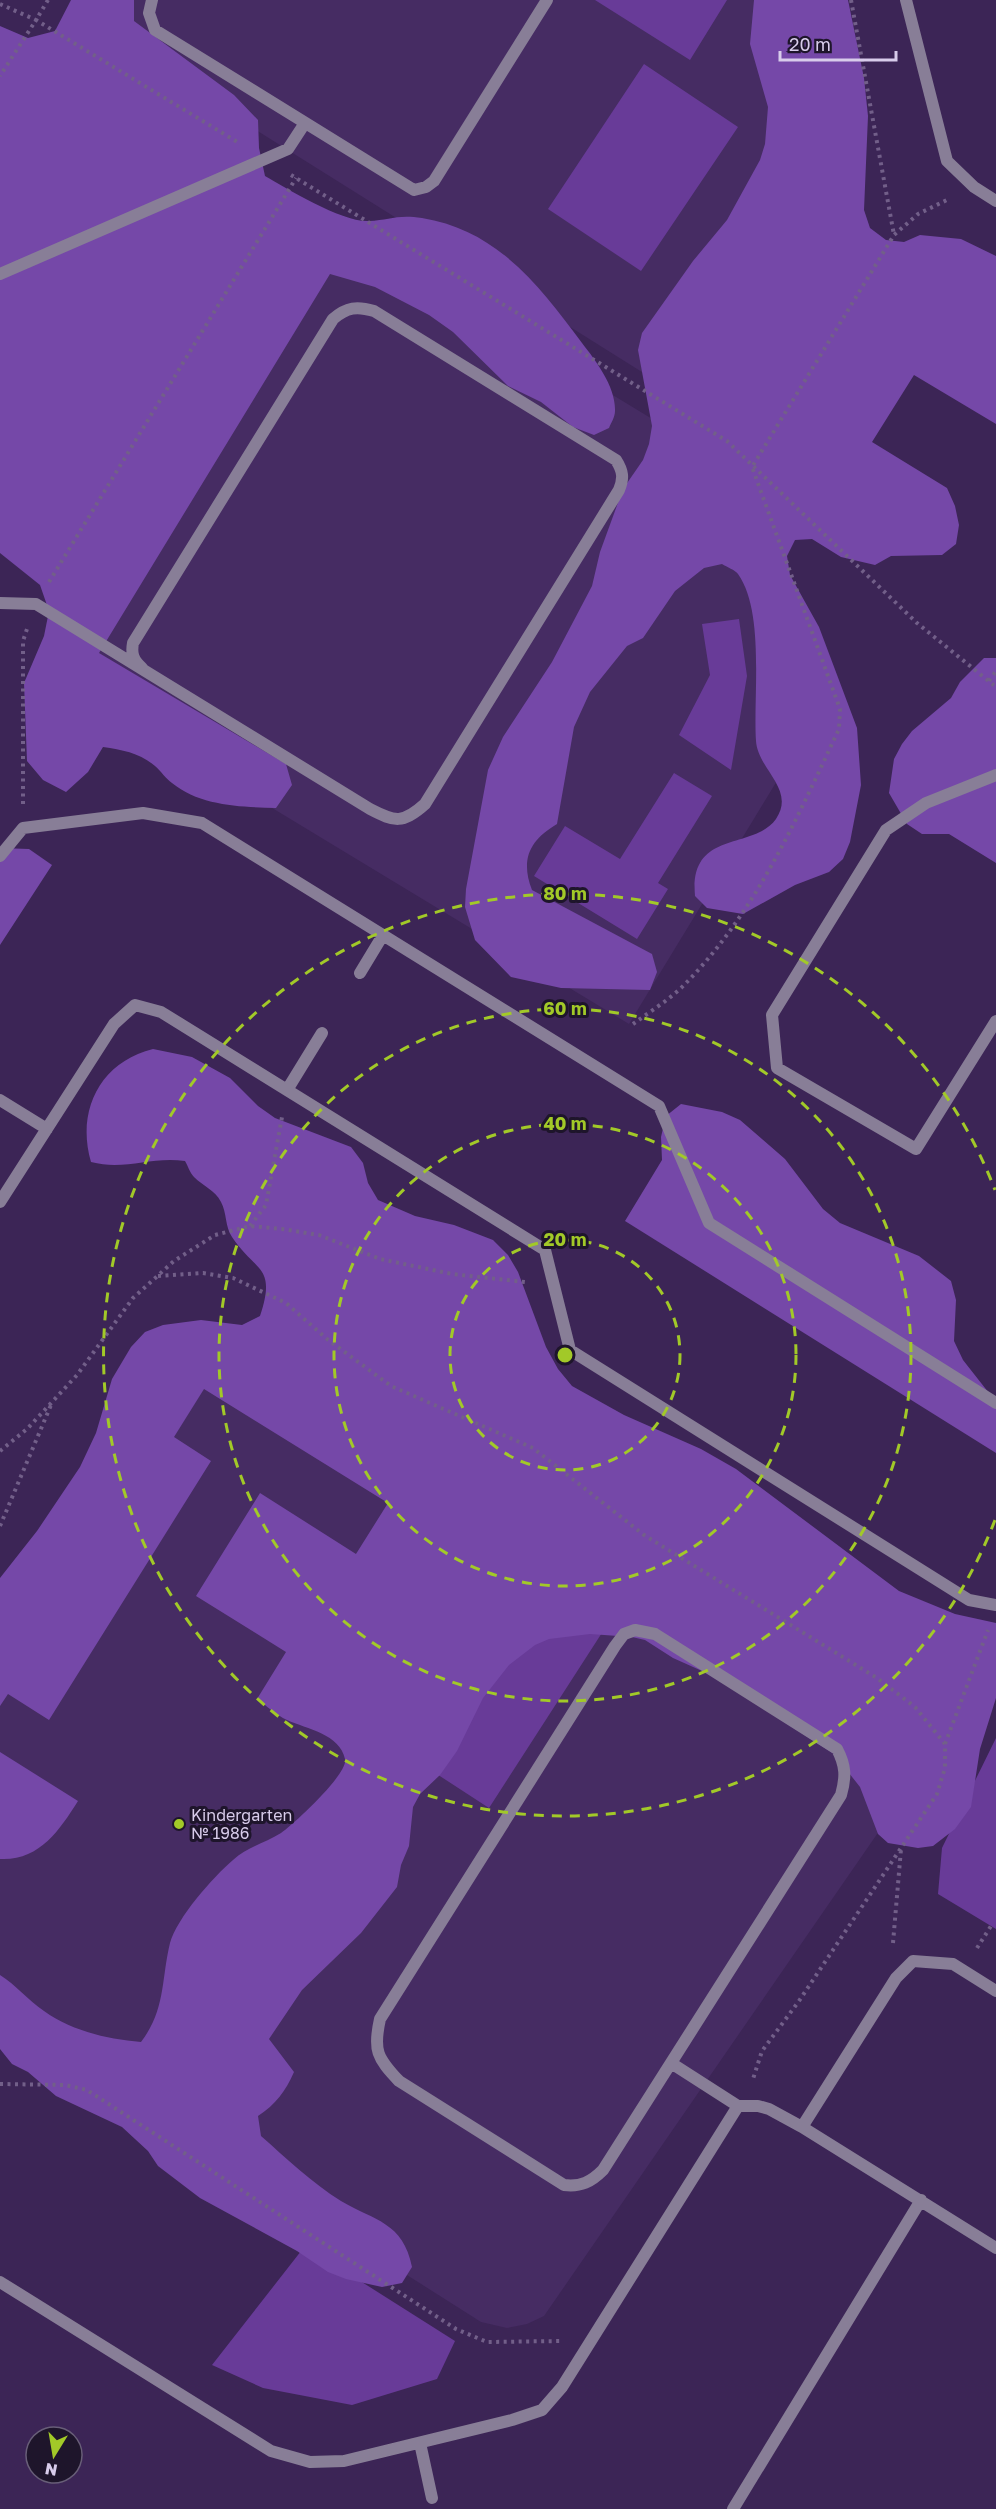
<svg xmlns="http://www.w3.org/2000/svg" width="996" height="2509" font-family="'Golos Text',sans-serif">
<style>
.built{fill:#462c63}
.green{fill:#683b98}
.forest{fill:#7548a8}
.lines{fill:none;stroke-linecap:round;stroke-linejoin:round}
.path{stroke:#725f89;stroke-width:4;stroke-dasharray:3 4.5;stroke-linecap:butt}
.service{stroke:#887e97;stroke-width:12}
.ring{fill:none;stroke:#a2c928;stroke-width:3;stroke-dasharray:10 8}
.poi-dot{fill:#a2c928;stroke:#1e152b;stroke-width:2}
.labels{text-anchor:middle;stroke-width:6;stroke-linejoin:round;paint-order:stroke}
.poi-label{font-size:16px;fill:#d8cceb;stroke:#1e152b;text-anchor:start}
.centre{fill:#a2c928;stroke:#1e152b;stroke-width:3}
.ring-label{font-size:18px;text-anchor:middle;font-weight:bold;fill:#a2c928;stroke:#1e152b;stroke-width:6;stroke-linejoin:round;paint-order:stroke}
</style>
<rect width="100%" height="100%" fill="#3c2556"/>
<path class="built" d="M87,0H771L793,211L677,394L76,17Z
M322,218L718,459L808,730L629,1024L46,671Z
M186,1341L546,1532L166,2122L0,2018V1630Z
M554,1538L911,1785L544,2316L527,2324L507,2328L481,2322L177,2129Z"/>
<path class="green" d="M595,0H727L690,60Z
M644,64L738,127L641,271L548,209Z
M739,619L747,676L731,770L679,735L710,675L702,624Z
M674,773L712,796L658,883L668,889L637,939L534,876L565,826L620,859Z
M545,1584L607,1625L489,1808L426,1767Z
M996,1738V1929L938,1894L942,1848Z
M305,2246L455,2341L437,2379L352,2405L263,2388L212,2365Z"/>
<path class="forest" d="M71,0H134V21L234,95L258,120L259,148L265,176C287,189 344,223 369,221C389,220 398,214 422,218C497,230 540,286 582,343C596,361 616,387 615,411C615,417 611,423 609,428L594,435L573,427L541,402L508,386L453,332L429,315L375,287L330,274L99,653L286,764L292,785L276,808C241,807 200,806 172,783C166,779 161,771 155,766C140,753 123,750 103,747L88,772L66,792L43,780L27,761L24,683L44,636L49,611L40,585L0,553V26L28,38L55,31Z
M754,0H848L864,78L868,116L864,210L870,228L886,240L904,242L920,235L961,239L996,256V424L914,375L872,442L947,488L955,506L959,525L956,544L942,555L891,556L875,565L841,557L812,539L795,540L787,556L790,575L819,627L857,728L861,785L850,842L843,859L829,872L795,885L743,914L707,908L695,896C689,829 753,851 776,819C796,789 758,770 756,741C753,696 765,612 738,574C735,570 727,567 722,564L704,568L675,591L643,638L627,646L590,692L574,727L557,824C530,840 520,859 532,890L652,954L657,972L650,990L561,988L511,977L475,940L465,907L466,889L488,770L503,737L552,662L592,586L600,552L623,489L643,460L649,444L652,426L638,350L642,333L693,261L727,220L760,160L765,144L768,107L750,44Z
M984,658H996V863L949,834H922L907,824L889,793L894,759L902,744L912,731L951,698L960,682Z
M0,848L29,849L52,865L0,945Z
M153,1049L192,1057L230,1078L258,1106L275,1118L351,1147L363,1163L368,1183L378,1200L415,1216L454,1225L493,1240L508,1255L518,1272L546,1347L558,1369L572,1386L624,1415L701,1449L736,1469L899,1591L955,1614L996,1623V1698L980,1749L971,1807L955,1829L933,1846L918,1848L888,1843L878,1834L860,1787L834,1754L711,1675L673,1658L645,1640L632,1637L590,1634L549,1639L535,1645L509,1665L483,1698L457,1751L440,1775L420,1794L413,1807L409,1846L401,1865L397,1887L361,1933L302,1990L269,2039L294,2072C285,2092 276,2104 258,2116L261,2136C286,2158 312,2183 341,2201C375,2221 403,2222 412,2267L402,2283L382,2287L346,2279L328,2272L297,2251L200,2198L158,2166L148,2151L122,2127L56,2096L28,2072L12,2064L0,2049V1975C16,1985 28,2000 44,2011C72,2031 107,2039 141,2042C166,2009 161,1980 170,1943C177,1918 213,1877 233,1860C247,1847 265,1843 281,1833C294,1824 349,1773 345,1759C340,1734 307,1729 287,1720C276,1715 267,1706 257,1699L286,1652L196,1596L260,1493L356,1554L388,1503L204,1389L174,1437L211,1461L49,1720L8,1694L0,1706V1578L37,1531L80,1467L96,1433L112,1379L131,1347L145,1332L163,1325L201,1320L242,1325L260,1316C277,1265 255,1272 232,1237C225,1227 227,1213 221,1202C215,1190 203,1186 194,1177C190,1173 188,1166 185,1161C151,1156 125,1171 91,1162C76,1111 100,1062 153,1049Z
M681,1104L722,1112L740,1120L785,1159L823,1209L840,1223L919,1256L951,1281L956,1300L954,1341L963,1360L996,1402V1453L625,1221L662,1160L661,1137L666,1116Z
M0,1752L78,1801C59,1831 39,1861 0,1859Z"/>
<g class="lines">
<path class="path" d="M48,0L36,20L239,143
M851,0L894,235
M0,4L36,20L0,76
M291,175L727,441L917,623L996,687
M49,582L296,178
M989,681L996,671
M23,804V641L27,629
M633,1024C651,1011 672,998 687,982C757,910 797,818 839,729L840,709L752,467L894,235L918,214L949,199
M250,1226L266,1205L282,1117
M158,1276L203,1273L233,1278L286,1303L327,1339L391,1386L533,1448L644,1535L877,1678L915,1707L945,1744V1768L937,1794L799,2001L762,2051L753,2079
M0,1451L27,1429L77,1375L133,1298L174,1261L215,1235L250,1226L282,1229L319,1235L380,1259L452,1274L525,1282
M0,1526L51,1405
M945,1744L988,1630
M893,1943L901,1849
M977,1948L991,1926
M0,2084L65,2085L87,2090L456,2329L487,2342L561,2341"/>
<path class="service" d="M152,0L149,13L155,30L414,190L426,187L434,181L547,0
M906,0L947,161L974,187L996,201
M0,274L288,149L305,123
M0,603L36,604L370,809C395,822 403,824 425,804L619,490C624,478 623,471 616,460L374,311C357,306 347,307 333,319L133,643C131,654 133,660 142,668
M996,775L926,803L886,830L772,1015L777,1068L916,1149L996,1021
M0,856L23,828L143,813L202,823L659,1106L709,1223L996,1403
M360,973L383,935
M287,1090L322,1033
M0,1100L47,1129
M0,1202L114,1024L135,1005L161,1012L545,1250L570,1350L969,1600L996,1605
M635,1630L655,1634L837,1749C846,1766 846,1777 841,1795L603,2170C591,2182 581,2187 564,2185L399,2081C377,2058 373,2050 380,2019L615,1646L624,1634Z
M671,2063L738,2106
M802,2127L896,1978L913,1961L953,1964L996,1991
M0,2282L271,2451L310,2462L344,2461L512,2420L542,2410L562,2387L738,2106H758L769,2109L802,2127L996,2248
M420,2443L432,2498
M733,2509L921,2200"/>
</g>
<g class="ring">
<circle cx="565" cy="1355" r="115"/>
<circle cx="565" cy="1355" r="231"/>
<circle cx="565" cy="1355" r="346"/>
<path d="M995 1520A461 461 0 1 1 995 1190"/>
</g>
<circle class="poi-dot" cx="179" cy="1824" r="6"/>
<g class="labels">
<g class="poi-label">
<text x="191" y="1821">Kindergarten<tspan x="191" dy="18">№ 1986</tspan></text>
</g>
</g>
<circle cx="565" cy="1355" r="9" class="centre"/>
<g class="ring-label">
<text x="565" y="900">80 m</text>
<text x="565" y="1015">60 m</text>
<text x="565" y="1130">40 m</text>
<text x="565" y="1246">20 m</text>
</g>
<g transform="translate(54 2455) rotate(191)"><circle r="28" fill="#1e152b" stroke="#685e78" stroke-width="1.5"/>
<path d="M0-4.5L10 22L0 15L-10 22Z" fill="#a2c928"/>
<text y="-9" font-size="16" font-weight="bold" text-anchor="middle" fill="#d8cceb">N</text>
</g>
<path d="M780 51v9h116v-9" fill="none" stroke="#d8cceb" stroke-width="3"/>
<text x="789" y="51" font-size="18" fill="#d8cceb" stroke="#1e152b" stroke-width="4.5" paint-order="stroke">20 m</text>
</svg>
